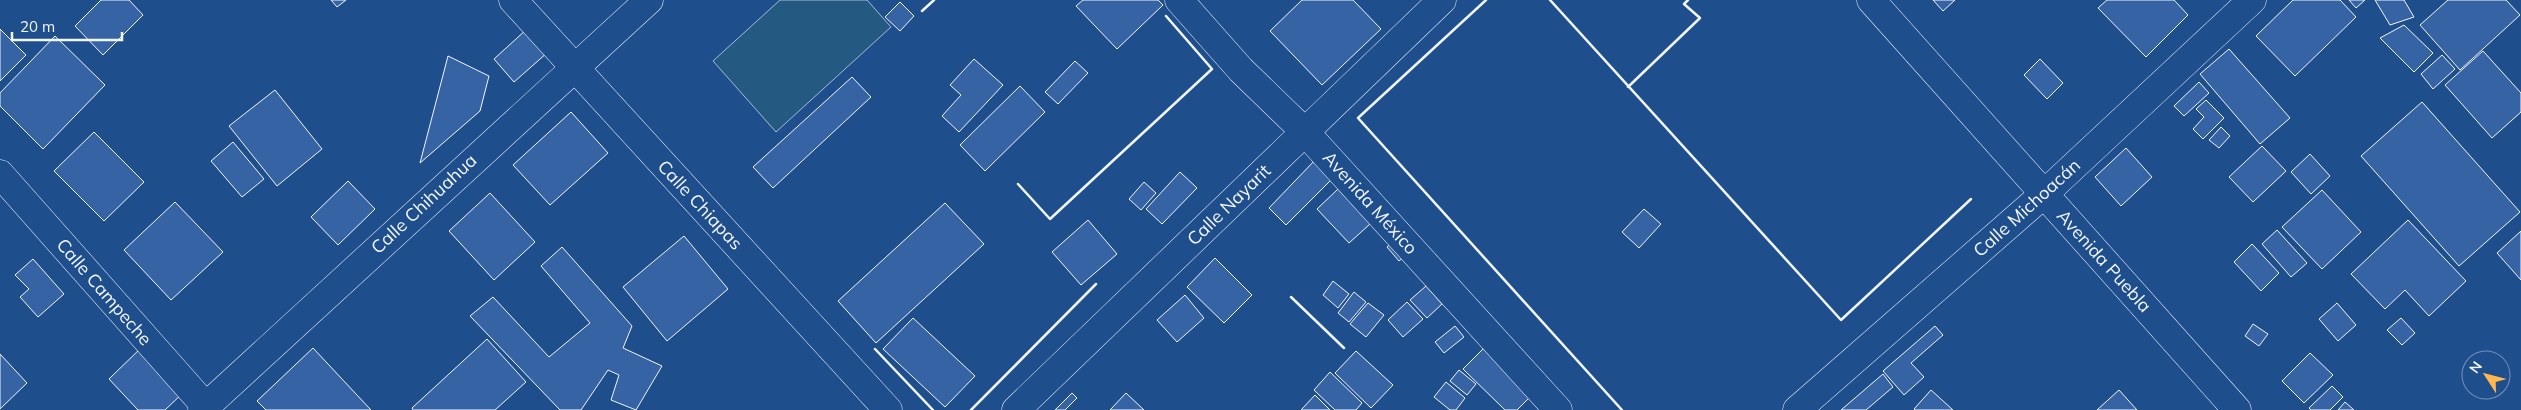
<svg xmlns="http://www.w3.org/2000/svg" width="2521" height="410" font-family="Mulish,sans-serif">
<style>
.green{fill:#245a82;stroke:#a8bbd7}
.building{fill:#3563a3;stroke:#f2f6ff}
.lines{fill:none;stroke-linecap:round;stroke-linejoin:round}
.minor-casing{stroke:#f2f6ff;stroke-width:29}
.minor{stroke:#1f4e8c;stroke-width:28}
.wall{stroke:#f2f6ff;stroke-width:2.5}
.labels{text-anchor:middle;stroke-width:4;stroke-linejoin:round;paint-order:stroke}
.street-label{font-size:18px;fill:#f2f6ff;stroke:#1f4e8c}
</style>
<rect width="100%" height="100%" fill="#1f4e8c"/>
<path class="green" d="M780,0H867L891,27L776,132L713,61Z"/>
<path class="building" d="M101,0H129L143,15L103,55L75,26Z
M331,0H346L337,7Z
M1083,0H1158L1163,5L1117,49L1076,6Z
M1302,0H1353L1381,29L1322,85L1270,31Z
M1933,0H1955L1943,11Z
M2107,0H2174L2188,15L2146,57L2098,8Z
M2293,0H2340L2356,17L2295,76L2256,36Z
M2349,0H2365L2356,8Z
M2375,0H2404L2414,17L2390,25Z
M2448,0H2506L2520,15L2460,70L2420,25Z
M900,2L914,16L900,31L885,17Z
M2404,25L2433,53L2414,72L2380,38Z
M0,29L26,55L0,81Z
M527,29L548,52L514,82L494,59Z
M55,36L105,85L43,149L0,106V93Z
M2229,49L2290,118L2260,144L2200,74Z
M2483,51L2521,93V112L2492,138L2445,85Z
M2442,55L2455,69L2433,89L2421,74Z
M448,56L489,76L480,111L420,163Z
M974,59L1003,85L959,132L942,116L961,95L950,85Z
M2040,59L2063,83L2047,99L2024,75Z
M1075,61L1088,73L1058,104L1045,92Z
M852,77L871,97L773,188L753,167Z
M2199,82L2209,93L2184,116L2174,106Z
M1020,86L1045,112L985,171L960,145Z
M275,90L322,149L277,186L229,126Z
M2206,100L2224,118L2203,139L2193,129L2204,117L2196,109Z
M2422,102L2520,212L2459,266L2361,156Z
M571,112L608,153L550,205L513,165Z
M2221,127L2230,136L2219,148L2209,140Z
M94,132L144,182L104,221L54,171Z
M233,142L264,179L242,197L211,161Z
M2262,146L2286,171L2253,202L2229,177Z
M2126,148L2152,177L2121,206L2095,177Z
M2310,154L2330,176L2311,194L2291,172Z
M1317,158L1335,176L1286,225L1269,208Z
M1180,172L1197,188L1162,224L1146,209Z
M348,181L375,209L338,245L311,217Z
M1144,182L1156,193L1141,210L1129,199Z
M1338,189L1370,224L1349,243L1317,209Z
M2322,190L2361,232L2322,269L2282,227Z
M490,193L535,242L494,280L449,231Z
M175,202L223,252L171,300L124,250Z
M945,203L984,244L876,343L838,301Z
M1644,209L1661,224L1639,248L1622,232Z
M1088,220L1117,254L1081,285L1052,252Z
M2408,220L2466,281L2429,316L2405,290L2385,309L2351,274Z
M2277,230L2307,263L2291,277L2262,244Z
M2521,231V280L2497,253Z
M684,236L728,289L667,341L623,287Z
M1394,241L1406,255L1399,261L1387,247Z
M2252,244L2279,273L2261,291L2234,262Z
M562,247L632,326L623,348L662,366L636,410L611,400L619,375L608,370L581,410H560L470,316L493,297L549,357L590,323L541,266Z
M1215,258L1252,295L1224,323L1187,287Z
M33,259L64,294L38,317L20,297L29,289L15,275Z
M1333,281L1349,294L1338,308L1323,295Z
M1426,286L1442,304L1427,318L1410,300Z
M1354,292L1366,302L1349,322L1338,313Z
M1185,295L1204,318L1177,342L1157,320Z
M1407,302L1423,319L1403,337L1388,320Z
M1368,303L1384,315L1366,337L1350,324Z
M2337,303L2356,325L2338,341L2319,319Z
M913,318L975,376L945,407L883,349Z
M2401,318L2415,333L2402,345L2387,330Z
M2253,324L2268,334L2259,346L2245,336Z
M1455,326L1464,337L1444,353L1435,342Z
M1935,326L1943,335L1911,363L1924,377L1904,395L1883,371Z
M487,339L526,382L495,410H413L412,408Z
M144,345L187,389L165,410H138L109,379Z
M313,348L371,410H266L257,401Z
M1484,348L1532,395L1517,410H1505L1463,369Z
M1356,351L1393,385L1371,408L1335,373Z
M2310,353L2333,375L2304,403L2282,381Z
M0,354L27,383L0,409Z
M1459,370L1476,384L1467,395L1450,381Z
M1330,372L1362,403L1356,410H1335L1314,390Z
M1883,374L1893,387L1866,410H1841Z
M1446,382L1465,398L1456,410H1450L1434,397Z
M2332,386L2343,397L2330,410H2311L2309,408Z
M1931,390L1953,410H1916L1914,409Z
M2119,390L2137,410H2097Z
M1072,393L1077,398L1065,410H1055Z
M1126,393L1144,410H1110Z
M1315,395L1330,410H1301Z
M2345,402L2354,410H2338Z"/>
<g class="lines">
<defs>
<path id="minor" d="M513,0L888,410
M1179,0L1241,70L1305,132L1558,410
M1871,0L2237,410
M0,174L209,410
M202,410L649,0
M1016,410L1442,0
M1797,410L2044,194L2252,0"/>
</defs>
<use href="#minor" class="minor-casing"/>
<use href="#minor" class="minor"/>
<path class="wall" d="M1486,0L1358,118L1622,410
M1550,0L1841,320L1971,199
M922,11L934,0
M1628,87L1700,18L1684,4L1688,0
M1018,184L1050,219L1212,69L1166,16
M1291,297L1344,348
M875,349L933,410
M971,410L1096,284"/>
</g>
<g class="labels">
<g class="street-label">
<text transform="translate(1370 203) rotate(48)" y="6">Avenida México</text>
<text transform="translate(424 204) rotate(-43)" y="6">Calle Chihuahua</text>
<text transform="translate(700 205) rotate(47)" y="6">Calle Chiapas</text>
<text transform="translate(1229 205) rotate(-44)" y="6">Calle Nayarit</text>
<text transform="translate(2027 208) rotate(-42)" y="6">Calle Michoacán</text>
<text transform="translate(2104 261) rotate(48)" y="6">Avenida Puebla</text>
<text transform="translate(104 292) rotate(49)" y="6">Calle Campeche</text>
</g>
</g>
<g transform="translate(2486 375) rotate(306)"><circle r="24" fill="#1f4e8c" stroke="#7391ba"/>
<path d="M0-4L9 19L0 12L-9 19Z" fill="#ffb74d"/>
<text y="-8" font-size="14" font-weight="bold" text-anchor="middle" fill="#f2f6ff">N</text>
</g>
<path d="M12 32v8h110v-8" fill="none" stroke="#f2f6ff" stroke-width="2.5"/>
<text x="20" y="32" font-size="15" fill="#f2f6ff" stroke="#1f4e8c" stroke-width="4" paint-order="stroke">20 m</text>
</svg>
